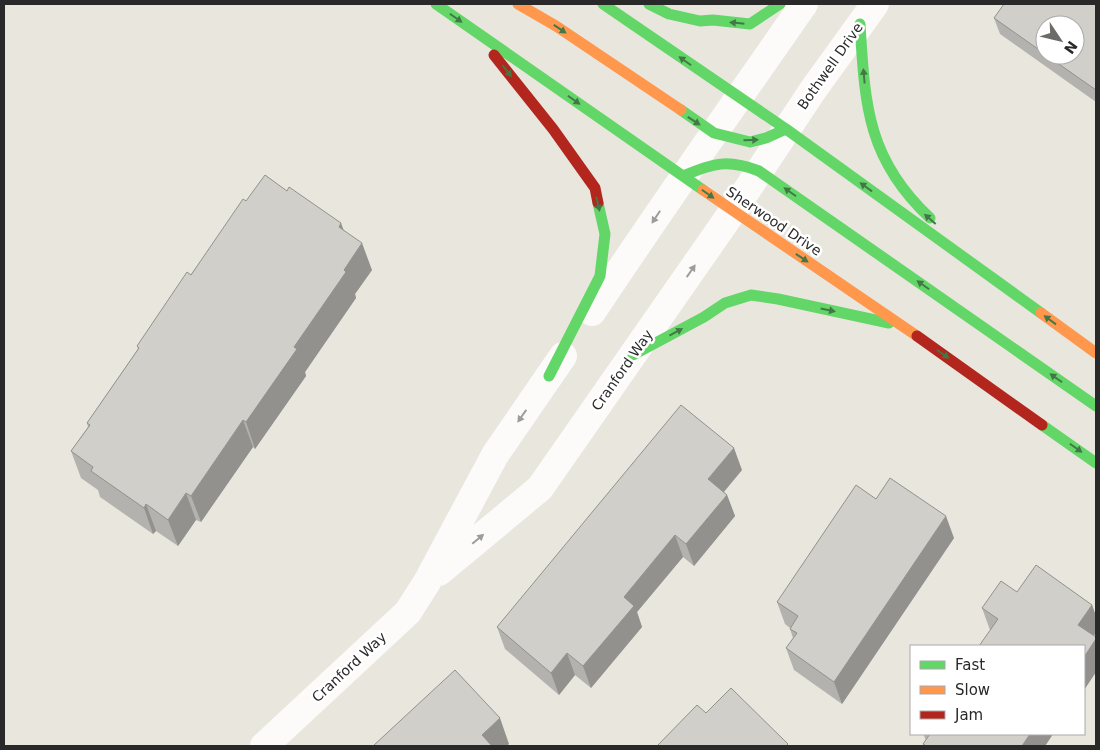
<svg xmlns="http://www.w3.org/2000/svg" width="1100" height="750" font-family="'DejaVu Sans',sans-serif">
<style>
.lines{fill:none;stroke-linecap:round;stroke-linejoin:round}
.street{stroke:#fcfbfa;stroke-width:28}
.fast{stroke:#63d668;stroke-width:11}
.slow{stroke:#ff974d;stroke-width:11}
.jam{stroke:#b3261e;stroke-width:11}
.wall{fill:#b4b2ae;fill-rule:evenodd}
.shaded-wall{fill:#92918d}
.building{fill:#d1cfca;stroke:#92918d}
.oneway{fill:#437745}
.oneway2{fill:#9d9c9c}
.labels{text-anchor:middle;stroke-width:5;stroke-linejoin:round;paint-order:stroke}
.street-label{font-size:14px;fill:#292929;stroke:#fff}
</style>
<rect width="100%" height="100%" fill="#e9e6de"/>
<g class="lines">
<path class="street" d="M592,312C661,208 733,106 804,4
M439,572L540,488L733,211L813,90L875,4
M264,746L408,612L427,582L495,455L563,356"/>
<path class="fast" d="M436,4L703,190
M603,4L786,129L1041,313
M649,4L669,14L700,21L713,20L750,24L780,4
M860,24C865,105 867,159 930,218
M681,110L714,133L750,142L766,138L786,129
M683,176C713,163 728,159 759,171L1096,406
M633,355L704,317L725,303L751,295L778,299L889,323
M549,376L600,276L605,234L598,203
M1042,425L1096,463"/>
<path class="slow" d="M518,4L556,26L681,110
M703,190L917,336
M1041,313L1096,353"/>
<path class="jam" d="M494,55L553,129L595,188L598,203
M917,336L1042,425"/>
</g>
<path class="wall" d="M1096,4V102L1000,34L994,18ZM1045,25L1075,55H1045Z
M246,201L344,231L372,270L355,294L356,298L305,372L306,376L255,449L253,447L201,522L196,520L178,546L156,531L153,534L100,497L98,490L81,478L71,451L88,427L87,423L138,349L137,346Z
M742,470L724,492L727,495L735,516L694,566L683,557L637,612L642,627L591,688L575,675L559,695L505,649L497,627Z
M876,499L954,538L842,704L794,670L786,648L793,638L790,629V628L785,624L777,602Z
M1017,592L1092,605L1096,616V632L1094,636L1096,637V672L1084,690V646L990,630L982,608Z
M923,734H1053L1045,746H924L923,744L926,740Z"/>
<path class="shaded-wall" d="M341,223L351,250L339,227Z
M362,243L372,270L355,294L356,298L305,372L306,376L255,449L246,422L344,270Z
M243,420L253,447L201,522L191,496Z
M734,448L742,470L716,501L708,479Z
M186,493L196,520L178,546L168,520Z
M727,495L735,516L694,566L686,544Z
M146,504L156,531L153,534L144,508Z
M946,516L954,538L842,704L834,682Z
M675,535L683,557L637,612L642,627L591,688L583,666L624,597Z
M1092,605L1096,616V632L1086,647L1078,625Z
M1096,639V672L1084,690V657Z
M567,653L575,675L559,695L551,673Z
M500,718L509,744L507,746H486L482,735Z
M1030,734H1053L1045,746H1022Z"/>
<path class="building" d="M1004,4H1096V90L1046,55H1075V25H1045V54L994,18Z
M265,175L287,191L289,187L341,223L339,227L362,243L344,270L346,272L294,347L297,349L246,422L243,420L191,496L186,493L168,520L146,504L144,508L91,471L93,467L71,451L90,425L87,423L139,348L137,346L187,272L191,275L243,199L246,201Z
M681,405L734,448L708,479L727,495L686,544L675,535L624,597L634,606L583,666L567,653L551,673L497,627Z
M890,478L946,516L834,682L786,648L797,633L790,629L798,616L777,602L856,485L876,499Z
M1036,565L1092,605L1078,625L1096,637V639L1084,657V646H979L998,619L982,608L1001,581L1017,592Z
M455,670L500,718L482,735L492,746H373Z
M731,688L788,744L786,746H657L697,705L706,713Z
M929,734H1030L1022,746H926L923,744L930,734Z"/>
<defs><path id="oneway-solid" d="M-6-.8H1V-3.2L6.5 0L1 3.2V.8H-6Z" transform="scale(1.25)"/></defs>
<g class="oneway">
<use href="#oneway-solid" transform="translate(456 18) rotate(35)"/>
<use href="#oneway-solid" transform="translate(737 23) rotate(-174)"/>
<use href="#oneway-solid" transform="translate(560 29) rotate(34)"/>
<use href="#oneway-solid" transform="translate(685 61) rotate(-145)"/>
<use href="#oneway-solid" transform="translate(507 71) rotate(52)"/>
<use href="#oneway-solid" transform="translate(864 76) rotate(-95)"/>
<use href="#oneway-solid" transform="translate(574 100) rotate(35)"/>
<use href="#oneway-solid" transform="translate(694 121) rotate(33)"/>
<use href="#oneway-solid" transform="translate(751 140) rotate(-1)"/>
<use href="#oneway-solid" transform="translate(866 187) rotate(-144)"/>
<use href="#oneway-solid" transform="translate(790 192) rotate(-145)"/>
<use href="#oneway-solid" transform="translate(708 194) rotate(35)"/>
<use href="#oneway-solid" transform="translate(598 204) rotate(77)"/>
<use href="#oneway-solid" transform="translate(930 219) rotate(-139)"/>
<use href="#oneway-solid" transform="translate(802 258) rotate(34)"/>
<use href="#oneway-solid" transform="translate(923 285) rotate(-145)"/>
<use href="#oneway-solid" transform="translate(828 310) rotate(12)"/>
<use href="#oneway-solid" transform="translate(1050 320) rotate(-144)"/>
<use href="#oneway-solid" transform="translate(676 332) rotate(-28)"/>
<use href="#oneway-solid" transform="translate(943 354) rotate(35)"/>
<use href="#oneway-solid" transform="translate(1056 378) rotate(-145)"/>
<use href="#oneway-solid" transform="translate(1076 448) rotate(35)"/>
</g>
<g class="oneway2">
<use href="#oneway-solid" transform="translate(656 217) rotate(123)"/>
<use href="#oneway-solid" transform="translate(691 271) rotate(-55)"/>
<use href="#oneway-solid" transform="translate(522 416) rotate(125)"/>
<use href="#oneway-solid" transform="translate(478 539) rotate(-40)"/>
</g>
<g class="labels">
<g class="street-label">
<text transform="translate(830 66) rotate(-55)" y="5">Bothwell Drive</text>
<text transform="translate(774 221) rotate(34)" y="5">Sherwood Drive</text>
<text transform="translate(622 370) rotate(-55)" y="5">Cranford Way</text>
<text transform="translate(349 667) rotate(-43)" y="5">Cranford Way</text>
</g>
</g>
<rect width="1100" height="750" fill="none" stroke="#292929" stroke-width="10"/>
<rect x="910" y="645" width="175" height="90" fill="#ffffff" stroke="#a9a9a9"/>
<rect x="920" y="661" width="25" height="8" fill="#63d668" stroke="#a9a9a9"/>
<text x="955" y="670" font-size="15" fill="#292929">Fast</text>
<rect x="920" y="686" width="25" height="8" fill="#ff974d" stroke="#a9a9a9"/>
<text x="955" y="695" font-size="15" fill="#292929">Slow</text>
<rect x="920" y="711" width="25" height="8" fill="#b3261e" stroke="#a9a9a9"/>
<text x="955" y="720" font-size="15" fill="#292929">Jam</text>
<g transform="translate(1060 40) rotate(125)"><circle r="24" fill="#ffffff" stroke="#a9a9a9"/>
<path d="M0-4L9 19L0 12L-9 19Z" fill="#6c6b68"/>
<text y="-8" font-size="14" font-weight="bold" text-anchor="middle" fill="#292929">N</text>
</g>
</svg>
